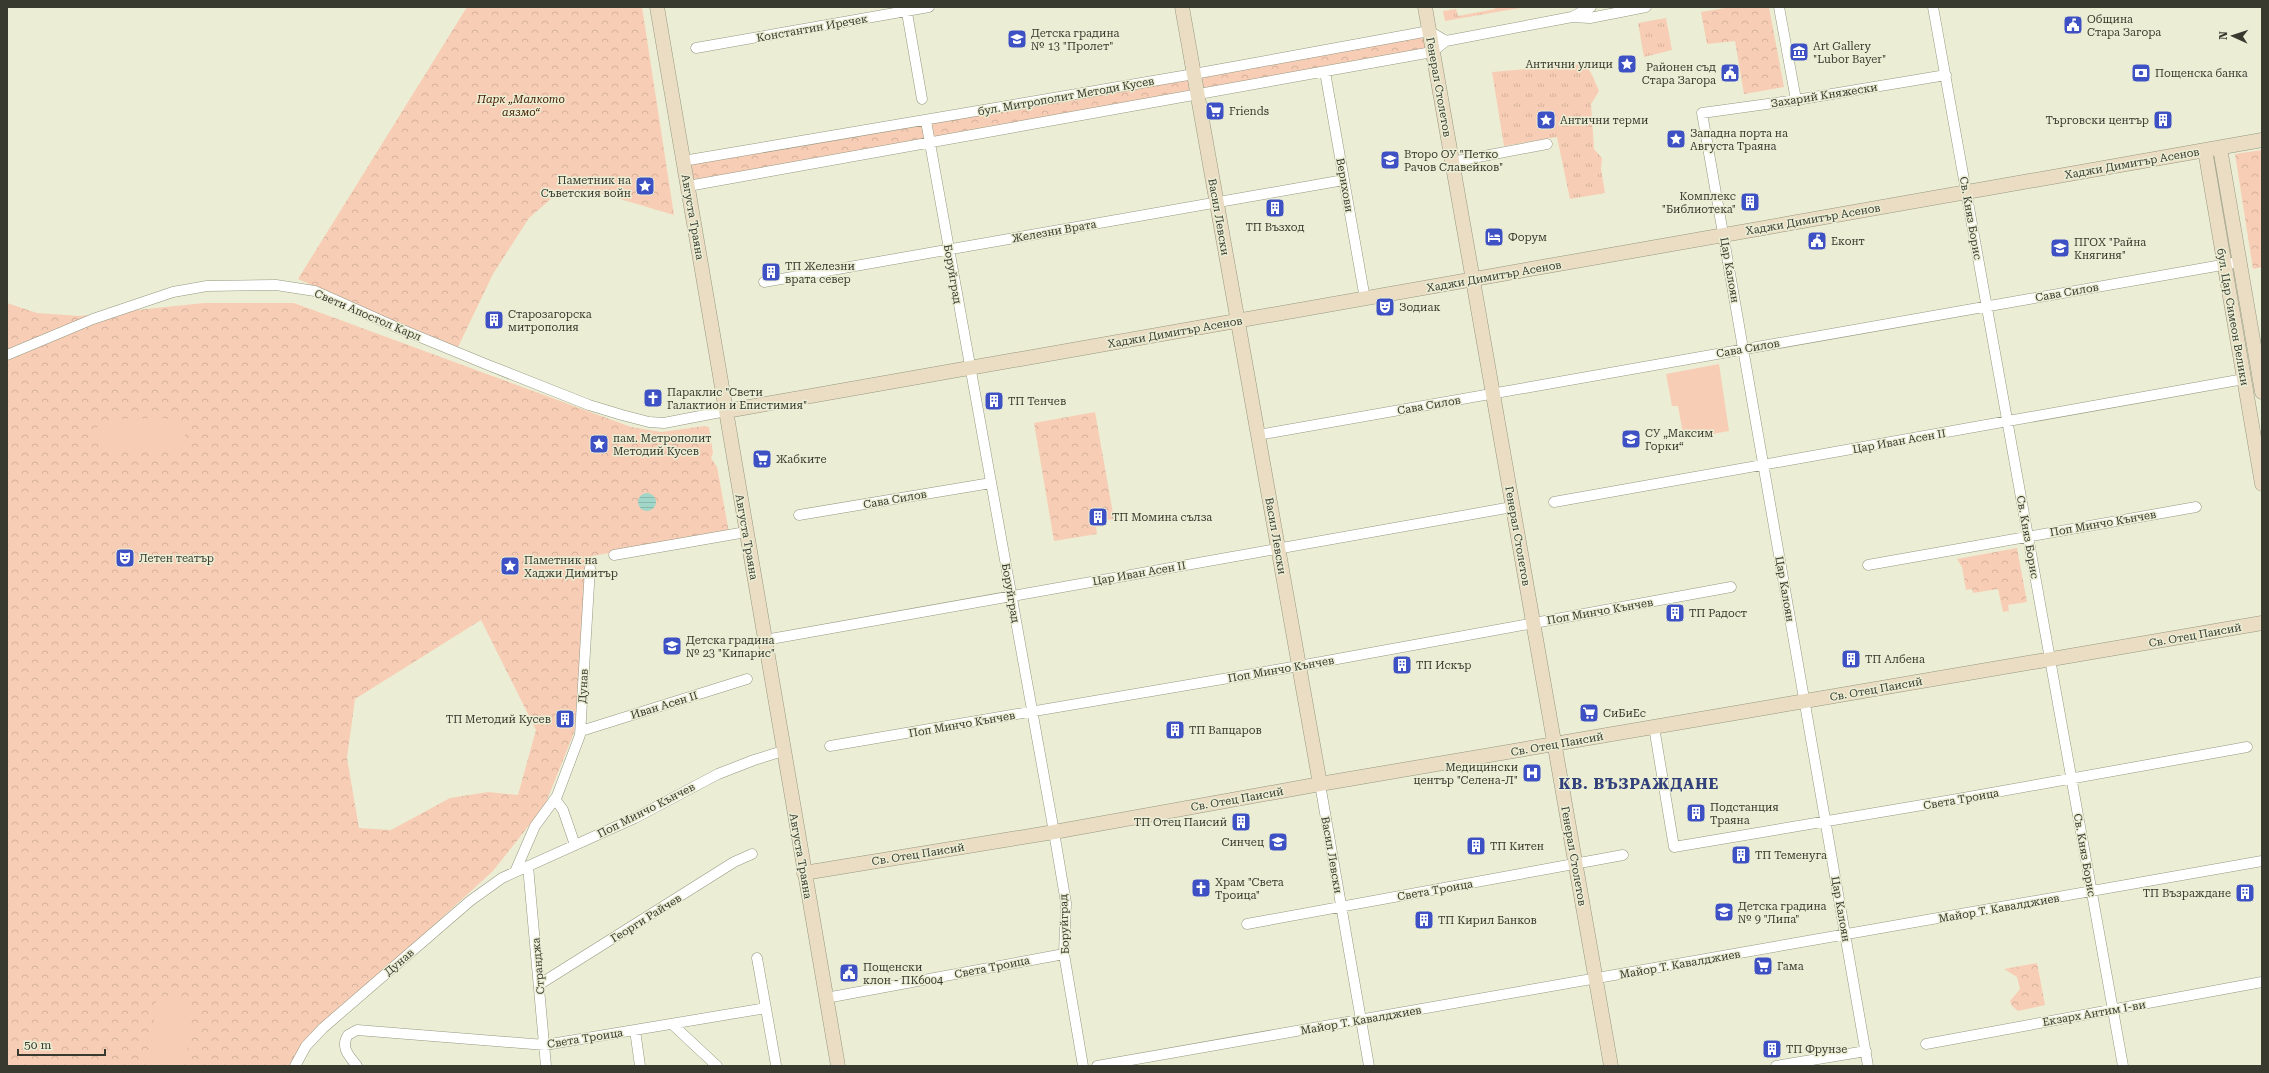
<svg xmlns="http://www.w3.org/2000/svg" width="2269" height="1073" font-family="'Roboto Serif',serif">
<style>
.grass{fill:url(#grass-tufts)}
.park{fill:url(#park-crowns);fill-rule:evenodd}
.pitch{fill:#f8cdb5}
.water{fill:url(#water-rules)}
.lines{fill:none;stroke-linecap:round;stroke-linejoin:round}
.street-casing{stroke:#959880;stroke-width:11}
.secondary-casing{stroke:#959880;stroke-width:15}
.street{stroke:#fff;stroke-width:10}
.secondary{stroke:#eaddc3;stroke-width:14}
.labels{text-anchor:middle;stroke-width:3;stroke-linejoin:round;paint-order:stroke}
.poi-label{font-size:11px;fill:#383a2f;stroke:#ebeed4;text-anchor:start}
.street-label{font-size:11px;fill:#383a2f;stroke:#ebeed4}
.park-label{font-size:11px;font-style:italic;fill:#492005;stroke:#ebeed4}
.district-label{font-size:15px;font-weight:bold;letter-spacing:1px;fill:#32417b;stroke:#ebeed4}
</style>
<defs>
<pattern id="grass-tufts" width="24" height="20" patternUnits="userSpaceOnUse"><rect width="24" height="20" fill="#f8cdb5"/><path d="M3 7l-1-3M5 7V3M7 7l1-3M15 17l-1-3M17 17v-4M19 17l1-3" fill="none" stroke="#d5b19c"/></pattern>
<pattern id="park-crowns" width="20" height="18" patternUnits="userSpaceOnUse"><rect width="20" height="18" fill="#f8cdb5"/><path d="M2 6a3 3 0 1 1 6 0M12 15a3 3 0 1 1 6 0" fill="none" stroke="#d5b19c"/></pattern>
<pattern id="water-rules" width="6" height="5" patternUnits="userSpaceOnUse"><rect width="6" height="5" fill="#a0d7c8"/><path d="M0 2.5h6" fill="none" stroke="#8bb9ac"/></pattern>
</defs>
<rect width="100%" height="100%" fill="#ebeed4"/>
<path class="grass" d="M1495,7H1526L1445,21L1443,11L1456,9L1458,16L1495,9Z
M1666,18L1672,50L1644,57L1638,23Z
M1586,64L1593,77L1599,91L1591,104L1594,149L1602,158L1601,169L1605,193L1570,199L1557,137L1504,146L1492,72Z"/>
<path class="park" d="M467,7H642L674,215L593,191L552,198L529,218L493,274L457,349L298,279Z
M1731,7H1769L1784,87L1744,94L1735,41L1707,44L1701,12Z
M1429,31L1432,52L688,186L683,161Z
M2262,150V267L2253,269L2235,154Z
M7,303L37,313L80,316L204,303H294L631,427L661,432L705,426L709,427L713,453L711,458L717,467L729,532L592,556L575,730L545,805L493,871L347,1004L292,1066H7ZM481,620L536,730L518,795L488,792L450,798L391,830L359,828L347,758L355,699Z
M1095,412L1114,519L1107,520L1105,526L1096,527L1097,534L1054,541L1034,423Z
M2017,548L2027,602L2008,605L2009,611L2003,612L1998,589L1973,593L1972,589L1966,590L1962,567L1957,559Z
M2037,963L2045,1005L2018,1011L2012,1006L2010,1001L2020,989L2017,977L2004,969Z"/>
<path class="pitch" d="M1719,364L1729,431L1684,439L1678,406H1672L1666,374Z
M165,418L187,427L181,450L102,452L97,442L96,428L112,419Z
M174,998L192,1002L186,1062L178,1066L156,1064L150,1057L156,1001Z"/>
<path class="water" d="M638 502a9 9 0 1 1 18 0a9 9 0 1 1-18 0Z"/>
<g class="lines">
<defs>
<path id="street" d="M906,7L922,99
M1779,7L1796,100
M1933,7L2123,1066
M1572,17L1591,7
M696,48L929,7
M1325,72L1365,299
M926,121L1054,832L1066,903L1064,954L1083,1066
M683,161L1194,74L1429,31L1446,41
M1452,162L1547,144
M688,186L1432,52L1446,41L1572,17L1590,18L1646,7
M764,282L1344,180
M7,355L93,319L173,292L207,286L276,285L315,291L398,328L488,365L589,405L622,415L649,422L664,423L726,411
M1258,435L2239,262
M1554,502L2244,379
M799,515L991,483
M614,555L746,532
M1868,565L2196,507
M765,640L1512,507
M1654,727L1674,847L1952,800L2247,747
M581,731L747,679
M830,746L1299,666L1731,587
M1320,784L1369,1066
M555,799L563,810L575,845
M528,866L546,1066
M515,872L535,826L557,796L580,735L590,568
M1247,924L1623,855
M757,958L776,1065
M540,984L734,862L752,854
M826,998L1064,954
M672,1024L717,1066
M635,1030L640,1066
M1926,1044L2262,982
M295,1066L306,1046L323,1028L470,901L502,878L635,818L718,774L754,760L783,751
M357,1066C349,1056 340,1047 348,1035L357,1030L545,1045L766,1008
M1097,1066L2262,861
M1776,1066L1866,1051
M1868,1066L1702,113L1796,100L1946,75"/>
<path id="secondary" d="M657,7L838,1066
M1182,7L1320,784
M1425,7L1611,1066
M2220,148L2262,392
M2205,150L2262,484
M726,411L2262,140
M804,873L1054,832L1320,784L2262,623"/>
</defs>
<use href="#street" class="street-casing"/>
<use href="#secondary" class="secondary-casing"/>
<use href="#street" class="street"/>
<use href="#secondary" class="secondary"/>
</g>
<defs>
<symbol id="civic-square" viewBox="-11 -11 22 22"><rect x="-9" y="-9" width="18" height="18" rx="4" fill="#3e51c4" stroke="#ebeed4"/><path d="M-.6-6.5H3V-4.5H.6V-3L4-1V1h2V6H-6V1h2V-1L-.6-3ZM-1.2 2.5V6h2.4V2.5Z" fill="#fff"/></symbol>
<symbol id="school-square" viewBox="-11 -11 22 22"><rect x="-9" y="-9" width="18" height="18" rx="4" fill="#3e51c4" stroke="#ebeed4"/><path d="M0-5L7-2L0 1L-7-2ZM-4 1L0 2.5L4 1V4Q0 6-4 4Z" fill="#fff"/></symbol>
<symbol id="museum-square" viewBox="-11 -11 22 22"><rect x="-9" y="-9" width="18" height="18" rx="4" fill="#3e51c4" stroke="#ebeed4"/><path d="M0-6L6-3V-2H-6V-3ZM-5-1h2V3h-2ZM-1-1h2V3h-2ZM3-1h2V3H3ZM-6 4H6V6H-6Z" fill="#fff"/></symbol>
<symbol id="sight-square" viewBox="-11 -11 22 22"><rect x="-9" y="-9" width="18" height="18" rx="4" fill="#3e51c4" stroke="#ebeed4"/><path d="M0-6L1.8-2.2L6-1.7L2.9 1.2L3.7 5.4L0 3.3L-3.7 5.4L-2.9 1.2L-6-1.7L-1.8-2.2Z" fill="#fff"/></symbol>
<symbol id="bank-square" viewBox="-11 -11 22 22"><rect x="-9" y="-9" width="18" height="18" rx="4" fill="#3e51c4" stroke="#ebeed4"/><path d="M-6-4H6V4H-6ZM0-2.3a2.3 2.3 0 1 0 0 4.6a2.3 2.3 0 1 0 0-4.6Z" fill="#fff"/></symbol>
<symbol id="supermarket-square" viewBox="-11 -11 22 22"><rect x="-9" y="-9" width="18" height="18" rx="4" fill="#3e51c4" stroke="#ebeed4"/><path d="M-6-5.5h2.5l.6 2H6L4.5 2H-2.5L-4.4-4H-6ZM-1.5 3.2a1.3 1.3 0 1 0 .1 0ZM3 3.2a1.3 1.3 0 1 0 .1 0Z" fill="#fff"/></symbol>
<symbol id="building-square" viewBox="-11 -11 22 22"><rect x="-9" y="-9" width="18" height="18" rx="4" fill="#3e51c4" stroke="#ebeed4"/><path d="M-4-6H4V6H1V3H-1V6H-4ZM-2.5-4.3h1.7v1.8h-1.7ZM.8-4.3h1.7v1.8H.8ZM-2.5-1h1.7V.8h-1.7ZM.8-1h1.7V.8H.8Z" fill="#fff"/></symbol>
<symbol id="hotel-square" viewBox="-11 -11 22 22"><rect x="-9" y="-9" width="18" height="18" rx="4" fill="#3e51c4" stroke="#ebeed4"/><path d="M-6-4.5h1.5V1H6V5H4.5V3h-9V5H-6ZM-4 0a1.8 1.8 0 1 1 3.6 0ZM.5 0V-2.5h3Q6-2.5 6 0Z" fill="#fff"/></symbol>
<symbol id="theatre-square" viewBox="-11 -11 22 22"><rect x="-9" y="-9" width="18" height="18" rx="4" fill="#3e51c4" stroke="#ebeed4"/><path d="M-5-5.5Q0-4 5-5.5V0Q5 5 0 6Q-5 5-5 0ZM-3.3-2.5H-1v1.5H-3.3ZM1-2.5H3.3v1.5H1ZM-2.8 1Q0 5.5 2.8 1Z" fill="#fff"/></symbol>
<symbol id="church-square" viewBox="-11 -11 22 22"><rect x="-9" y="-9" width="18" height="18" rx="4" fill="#3e51c4" stroke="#ebeed4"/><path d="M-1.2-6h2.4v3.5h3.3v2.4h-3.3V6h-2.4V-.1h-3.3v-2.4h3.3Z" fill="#fff"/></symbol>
<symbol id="hospital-square" viewBox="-11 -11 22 22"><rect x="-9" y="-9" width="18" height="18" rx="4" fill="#3e51c4" stroke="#ebeed4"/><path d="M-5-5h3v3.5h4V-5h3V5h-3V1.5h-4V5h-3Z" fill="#fff"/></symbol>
</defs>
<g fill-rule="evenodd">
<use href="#civic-square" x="2062" y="14" width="22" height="22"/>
<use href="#school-square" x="1006" y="28" width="22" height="22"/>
<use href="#museum-square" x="1788" y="41" width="22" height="22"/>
<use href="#sight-square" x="1616" y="53" width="22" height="22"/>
<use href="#civic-square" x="1719" y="62" width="22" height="22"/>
<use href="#bank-square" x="2130" y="62" width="22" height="22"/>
<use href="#supermarket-square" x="1204" y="100" width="22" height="22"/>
<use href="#sight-square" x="1535" y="109" width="22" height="22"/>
<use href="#building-square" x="2152" y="109" width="22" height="22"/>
<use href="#sight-square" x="1665" y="128" width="22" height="22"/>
<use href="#school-square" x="1379" y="149" width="22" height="22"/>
<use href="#sight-square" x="634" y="175" width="22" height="22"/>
<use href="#building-square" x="1739" y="191" width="22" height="22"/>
<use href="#building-square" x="1264" y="197" width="22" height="22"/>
<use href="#hotel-square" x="1483" y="226" width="22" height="22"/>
<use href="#civic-square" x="1806" y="230" width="22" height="22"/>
<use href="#school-square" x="2049" y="237" width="22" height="22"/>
<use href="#building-square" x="760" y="261" width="22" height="22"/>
<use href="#theatre-square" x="1374" y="296" width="22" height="22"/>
<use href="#building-square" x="483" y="309" width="22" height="22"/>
<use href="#church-square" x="642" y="387" width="22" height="22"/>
<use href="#building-square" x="983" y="390" width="22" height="22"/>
<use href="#school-square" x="1620" y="428" width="22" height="22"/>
<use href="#sight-square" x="588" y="433" width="22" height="22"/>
<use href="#supermarket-square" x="751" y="448" width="22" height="22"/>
<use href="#building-square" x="1087" y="506" width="22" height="22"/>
<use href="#theatre-square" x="114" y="547" width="22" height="22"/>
<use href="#sight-square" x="499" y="555" width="22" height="22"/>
<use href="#building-square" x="1664" y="602" width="22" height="22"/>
<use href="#school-square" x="661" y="635" width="22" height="22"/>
<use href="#building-square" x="1840" y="648" width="22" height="22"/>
<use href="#building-square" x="1391" y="654" width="22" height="22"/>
<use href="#supermarket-square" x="1578" y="702" width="22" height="22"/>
<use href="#building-square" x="554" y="708" width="22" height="22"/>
<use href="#building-square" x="1164" y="719" width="22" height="22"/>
<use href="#hospital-square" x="1521" y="762" width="22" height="22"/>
<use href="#building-square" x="1685" y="802" width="22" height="22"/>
<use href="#building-square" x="1230" y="811" width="22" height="22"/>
<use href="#school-square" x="1267" y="831" width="22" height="22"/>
<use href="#building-square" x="1465" y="835" width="22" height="22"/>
<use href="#building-square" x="1730" y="844" width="22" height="22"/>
<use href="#church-square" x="1190" y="877" width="22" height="22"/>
<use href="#building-square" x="2234" y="882" width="22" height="22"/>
<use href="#school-square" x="1713" y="901" width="22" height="22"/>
<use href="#building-square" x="1413" y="909" width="22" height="22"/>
<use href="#supermarket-square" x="1752" y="955" width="22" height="22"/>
<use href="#civic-square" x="838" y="962" width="22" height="22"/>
<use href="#building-square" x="1761" y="1038" width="22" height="22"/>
</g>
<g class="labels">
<g class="poi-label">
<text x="2087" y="23">Община<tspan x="2087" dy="13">Стара Загора</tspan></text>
<text x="1031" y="37">Детска градина<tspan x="1031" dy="13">№ 13 "Пролет"</tspan></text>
<text x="1813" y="50">Art Gallery<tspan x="1813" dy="13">"Lubor Bayer"</tspan></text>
<text x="1613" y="68" text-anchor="end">Антични улици</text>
<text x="1716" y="71" text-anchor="end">Районен съд<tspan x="1716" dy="13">Стара Загора</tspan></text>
<text x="2155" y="77">Пощенска банка</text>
<text x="1229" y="115">Friends</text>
<text x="1560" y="124">Антични терми</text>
<text x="2149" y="124" text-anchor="end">Търговски център</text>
<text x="1690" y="137">Западна порта на<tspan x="1690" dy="13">Августа Траяна</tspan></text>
<text x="1404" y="158">Второ ОУ "Петко<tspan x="1404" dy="13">Рачов Славейков"</tspan></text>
<text x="631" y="184" text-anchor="end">Паметник на<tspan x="631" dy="13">Съветския войн</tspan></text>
<text x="1736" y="200" text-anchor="end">Комплекс<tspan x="1736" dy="13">"Библиотека"</tspan></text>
<text x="1275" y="231" text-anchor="middle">ТП Възход</text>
<text x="1508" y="241">Форум</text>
<text x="1831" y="245">Еконт</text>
<text x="2074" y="246">ПГОХ "Райна<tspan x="2074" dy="13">Княгиня"</tspan></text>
<text x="785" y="270">ТП Железни<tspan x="785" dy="13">врата север</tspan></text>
<text x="1399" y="311">Зодиак</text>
<text x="508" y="318">Старозагорска<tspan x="508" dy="13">митрополия</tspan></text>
<text x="667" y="396">Параклис "Свети<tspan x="667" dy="13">Галактион и Епистимия"</tspan></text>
<text x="1008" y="405">ТП Тенчев</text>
<text x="1645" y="437">СУ „Максим<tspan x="1645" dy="13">Горки“</tspan></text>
<text x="613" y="442">пам. Метрополит<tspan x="613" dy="13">Методий Кусев</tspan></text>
<text x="776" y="463">Жабките</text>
<text x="1112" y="521">ТП Момина сълза</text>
<text x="139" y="562">Летен театър</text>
<text x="524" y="564">Паметник на<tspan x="524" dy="13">Хаджи Димитър</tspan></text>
<text x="1689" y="617">ТП Радост</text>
<text x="686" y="644">Детска градина<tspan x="686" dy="13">№ 23 "Кипарис"</tspan></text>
<text x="1865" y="663">ТП Албена</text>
<text x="1416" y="669">ТП Искър</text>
<text x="1603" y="717">СиБиЕс</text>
<text x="551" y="723" text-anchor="end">ТП Методий Кусев</text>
<text x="1189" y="734">ТП Вапцаров</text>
<text x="1518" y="771" text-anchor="end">Медицински<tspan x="1518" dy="13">център "Селена-Л"</tspan></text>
<text x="1710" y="811">Подстанция<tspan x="1710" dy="13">Траяна</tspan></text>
<text x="1227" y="826" text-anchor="end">ТП Отец Паисий</text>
<text x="1264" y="846" text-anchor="end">Синчец</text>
<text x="1490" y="850">ТП Китен</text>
<text x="1755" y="859">ТП Теменуга</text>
<text x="1215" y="886">Храм "Света<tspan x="1215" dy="13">Троица"</tspan></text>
<text x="2231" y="897" text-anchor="end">ТП Възраждане</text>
<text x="1738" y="910">Детска градина<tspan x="1738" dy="13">№ 9 "Липа"</tspan></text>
<text x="1438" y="924">ТП Кирил Банков</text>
<text x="1777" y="970">Гама</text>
<text x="863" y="971">Пощенски<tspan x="863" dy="13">клон - ПК6004</tspan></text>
<text x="1786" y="1053">ТП Фрунзе</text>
</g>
<g class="street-label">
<text transform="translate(812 28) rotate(-10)" y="4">Константин Иречек</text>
<text transform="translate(1439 87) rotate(80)" y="4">Генерал Столетов</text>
<text transform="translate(1824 95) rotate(-9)" y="4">Захарий Княжески</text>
<text transform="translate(1066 96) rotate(-10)" y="4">бул. Митрополит Методи Кусев</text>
<text transform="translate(2132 163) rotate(-10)" y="4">Хаджи Димитър Асенов</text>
<text transform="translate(1345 185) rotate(80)" y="4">Верихови</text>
<text transform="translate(693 217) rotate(80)" y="4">Августа Траяна</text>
<text transform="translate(1219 217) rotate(80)" y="4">Васил Левски</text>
<text transform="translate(1971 218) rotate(80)" y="4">Св. Княз Борис</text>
<text transform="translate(1813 219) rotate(-10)" y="4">Хаджи Димитър Асенов</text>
<text transform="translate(1054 231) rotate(-10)" y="4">Железни Врата</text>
<text transform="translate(1730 270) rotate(80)" y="4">Цар Калоян</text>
<text transform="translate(953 274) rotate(80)" y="4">Боруйград</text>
<text transform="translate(1494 276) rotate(-10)" y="4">Хаджи Димитър Асенов</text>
<text transform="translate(2067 292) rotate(-10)" y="4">Сава Силов</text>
<text transform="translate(368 315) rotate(23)" y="4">Свети Апостол Карл</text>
<text transform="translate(2233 317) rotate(80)" y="4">бул. Цар Симеон Велики</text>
<text transform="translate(1175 332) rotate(-10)" y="4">Хаджи Димитър Асенов</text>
<text transform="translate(1748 348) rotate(-10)" y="4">Сава Силов</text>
<text transform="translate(1429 405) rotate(-10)" y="4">Сава Силов</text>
<text transform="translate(1899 441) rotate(-10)" y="4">Цар Иван Асен II</text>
<text transform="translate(895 499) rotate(-10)" y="4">Сава Силов</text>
<text transform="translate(2103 523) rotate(-10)" y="4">Поп Минчо Кънчев</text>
<text transform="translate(1276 536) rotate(80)" y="4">Васил Левски</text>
<text transform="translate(1518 536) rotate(80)" y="4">Генерал Столетов</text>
<text transform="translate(747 537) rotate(80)" y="4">Августа Траяна</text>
<text transform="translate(2028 537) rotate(80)" y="4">Св. Княз Борис</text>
<text transform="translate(1139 573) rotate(-10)" y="4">Цар Иван Асен II</text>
<text transform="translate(1785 589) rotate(80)" y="4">Цар Калоян</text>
<text transform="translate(1011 593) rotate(80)" y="4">Боруйград</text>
<text transform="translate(1600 611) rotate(-10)" y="4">Поп Минчо Кънчев</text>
<text transform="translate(2195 635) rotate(-10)" y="4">Св. Отец Паисий</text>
<text transform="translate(1281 669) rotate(-10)" y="4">Поп Минчо Кънчев</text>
<text transform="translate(583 686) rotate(-87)" y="4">Дунав</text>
<text transform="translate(1876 689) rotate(-10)" y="4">Св. Отец Паисий</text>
<text transform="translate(664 705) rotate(-17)" y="4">Иван Асен ІІ</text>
<text transform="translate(962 724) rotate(-10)" y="4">Поп Минчо Кънчев</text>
<text transform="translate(1557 744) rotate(-10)" y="4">Св. Отец Паисий</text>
<text transform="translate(1237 799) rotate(-10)" y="4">Св. Отец Паисий</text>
<text transform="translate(1961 799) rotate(-10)" y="4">Света Троица</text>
<text transform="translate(646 810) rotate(-27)" y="4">Поп Минчо Кънчев</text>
<text transform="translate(918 854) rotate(-9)" y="4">Св. Отец Паисий</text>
<text transform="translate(1332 855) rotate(80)" y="4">Васил Левски</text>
<text transform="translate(2085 855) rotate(80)" y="4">Св. Княз Борис</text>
<text transform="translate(801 856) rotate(80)" y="4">Августа Траяна</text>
<text transform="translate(1574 856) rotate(80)" y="4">Генерал Столетов</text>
<text transform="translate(1435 890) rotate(-10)" y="4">Света Троица</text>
<text transform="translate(1999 908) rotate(-10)" y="4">Майор Т. Кавалджиев</text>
<text transform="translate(1841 909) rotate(80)" y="4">Цар Калоян</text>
<text transform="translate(646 918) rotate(-32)" y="4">Георги Райчев</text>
<text transform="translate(1064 924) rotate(-92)" y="4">Боруйград</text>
<text transform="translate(399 962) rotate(-41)" y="4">Дунав</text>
<text transform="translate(1680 964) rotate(-10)" y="4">Майор Т. Кавалджиев</text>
<text transform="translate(538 966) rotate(-95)" y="4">Странджа</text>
<text transform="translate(992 967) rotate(-11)" y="4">Света Троица</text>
<text transform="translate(2094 1013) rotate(-10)" y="4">Екзарх Антим I-ви</text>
<text transform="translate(1361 1020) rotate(-10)" y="4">Майор Т. Кавалджиев</text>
<text transform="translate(585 1038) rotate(-9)" y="4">Света Троица</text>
</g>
<g class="park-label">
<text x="521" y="103">Парк „Малкото<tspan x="521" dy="13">аязмо“</tspan></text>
</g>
<g class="district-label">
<text x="1639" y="789">КВ. ВЪЗРАЖДАНЕ</text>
</g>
</g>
<rect width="2269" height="1073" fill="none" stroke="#383a2f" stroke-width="16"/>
<g transform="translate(2233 36) rotate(273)" stroke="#ebeed4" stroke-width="3" paint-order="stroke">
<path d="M0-3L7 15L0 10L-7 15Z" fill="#383a2f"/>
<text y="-6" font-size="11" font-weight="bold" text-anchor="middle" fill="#383a2f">N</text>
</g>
<path d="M18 1049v6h87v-6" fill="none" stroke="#383a2f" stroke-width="2"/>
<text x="24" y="1049" font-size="12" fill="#383a2f" stroke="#ebeed4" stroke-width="3" paint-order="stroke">50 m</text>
</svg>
